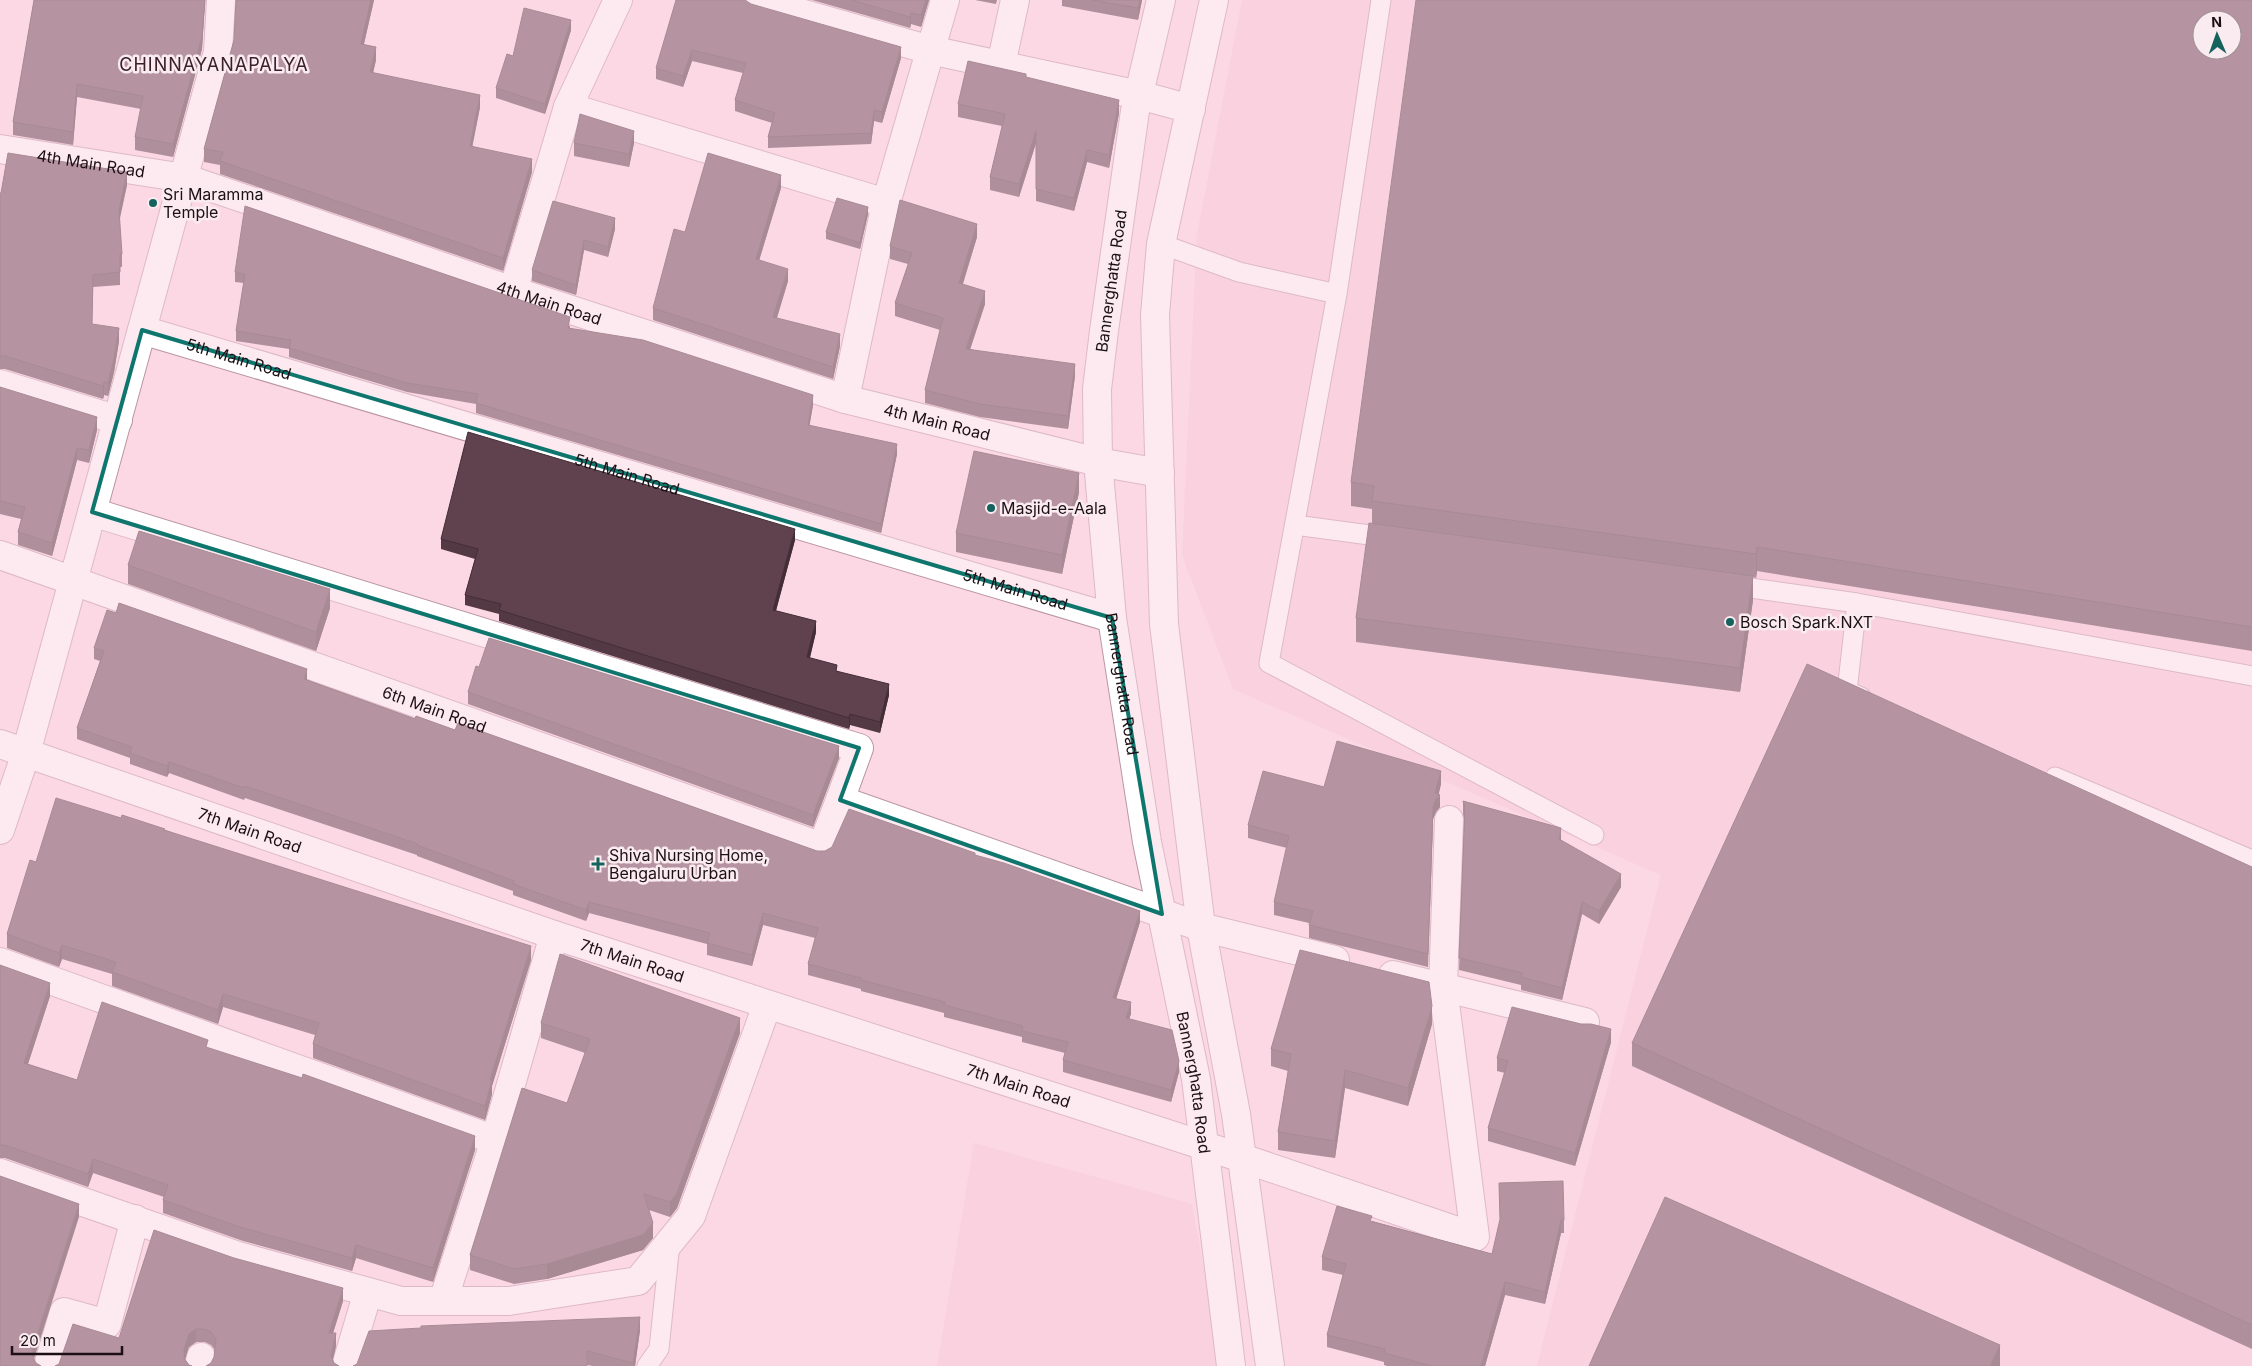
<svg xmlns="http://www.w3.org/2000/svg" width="2252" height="1366" font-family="Inter,sans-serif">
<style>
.built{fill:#f6cada;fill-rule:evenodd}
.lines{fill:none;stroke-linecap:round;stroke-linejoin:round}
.service-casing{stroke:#b996a3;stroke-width:21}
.minor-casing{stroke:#b996a3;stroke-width:30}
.tertiary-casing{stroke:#b996a3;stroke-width:30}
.secondary-casing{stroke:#b996a3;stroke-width:30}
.service{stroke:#fff;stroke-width:19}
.minor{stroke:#fff;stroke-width:28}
.tertiary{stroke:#fff;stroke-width:28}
.secondary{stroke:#fff;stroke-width:28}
.wall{fill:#533943}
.shaded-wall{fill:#432e37}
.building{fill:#60424e;stroke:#432e37;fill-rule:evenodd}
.marked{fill:none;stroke:#0f766e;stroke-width:4;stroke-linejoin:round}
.poi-dot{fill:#16635d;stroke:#faebf0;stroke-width:2}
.labels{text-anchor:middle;stroke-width:5;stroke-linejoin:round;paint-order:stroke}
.street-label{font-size:16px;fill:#1c1015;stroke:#faebf0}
.poi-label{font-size:16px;fill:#1c1015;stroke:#faebf0;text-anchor:start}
.neighbourhood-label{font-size:18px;letter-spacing:1px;fill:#3b202b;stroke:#faebf0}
</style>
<rect width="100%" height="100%" fill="#fcd7e4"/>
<path class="built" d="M1242,0H2252V1366H1537L1661,875L1233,689L1182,555L1197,235ZM2202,20H2232V50H2202Z
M974,1143L1192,1204L1221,1366H937Z"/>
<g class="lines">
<defs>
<path id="service" d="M1381,0L1337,294L1269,663L1594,835
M1161,244L1239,272L1337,294
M1295,525L1392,538
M1729,585L1857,603L2252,676
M1857,603L1847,691L1861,697
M2055,777L2252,860
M647,1366L659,1349L670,1243"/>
<g id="minor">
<path d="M755,0L930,50L1139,95L1191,109"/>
<path d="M1001,65L1015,0"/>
<path d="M568,107L886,203"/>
<path id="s1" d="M0,149L184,178L513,291L845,399L1098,462L1160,473"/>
<path d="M513,291L568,107L618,0"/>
<path id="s2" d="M142,330L1112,618"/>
<path d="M0,384L118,420"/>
<path d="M845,399L886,203L945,0"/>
<path d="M92,512L859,748L840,800L1201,927L1335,960"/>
<path id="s3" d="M0,555L822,847L840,800"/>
<path d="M0,744L26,753L218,52L221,0"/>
<path d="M0,962L495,1140"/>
<path d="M1393,975L1585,1022"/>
<path d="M1242,1158L1475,1237L1443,987L1449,820"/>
<path d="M0,1173L238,1256L401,1301H509L638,1281L691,1216L767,1005"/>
<path d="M443,1301L495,1140L554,935"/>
<path d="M48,1366L64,1312L107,1324L135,1219"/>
<path d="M199,1366L201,1357"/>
<path d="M346,1366L368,1292"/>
</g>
<g id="tertiary">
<path id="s4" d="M0,830L26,753L554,935L1242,1158"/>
</g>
<g id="secondary">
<path id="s5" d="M1161,0L1135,111L1104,331L1097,389L1098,462L1112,618L1147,842L1196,1079L1231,1366"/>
<path d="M1214,0L1161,244L1155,315L1164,624L1201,927L1236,1114L1270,1366"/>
</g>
</defs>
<use href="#service" class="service-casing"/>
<use href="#minor" class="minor-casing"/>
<use href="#tertiary" class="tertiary-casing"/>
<use href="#secondary" class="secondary-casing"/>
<use href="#service" class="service"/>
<use href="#minor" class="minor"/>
<use href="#tertiary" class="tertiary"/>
<use href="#secondary" class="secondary"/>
</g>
<path class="wall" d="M34,0H205L202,49L173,157L135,150V137L141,109L77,97L73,145L13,135V122Z
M374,0L364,44L376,60L373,73L480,107L472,146L532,172L503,271L220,174V165L204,162V149L234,40Z
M812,0H929L921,27L911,24L910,28Z
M975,0H997L996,4Z
M1062,0H1142L1138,20L1062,6Z
M2252,0V651L1757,571L1756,578L1753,577V600L1740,692L1356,642V618L1372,523V509L1351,506V482Z
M751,4L901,58L882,123L874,121L871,144L768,148V137L772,123L735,111V100L743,73L692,61L683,87L656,79V68Z
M571,30L545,114L496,98V88L513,56Z
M1026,78L1119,113L1109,168L1087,162L1074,211L1036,201V143L1019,197L990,190V177L1002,126L958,117V104Z
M574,143H634L629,167L574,156Z
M127,185L119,219L122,254V267H120V285L93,287L92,324L119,341L114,372L108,396L104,395L103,399L5,369H0V193Z
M781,188L759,260L788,281L777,318L840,346L833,379L653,320V308Z
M868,214L860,249L826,239V232Z
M615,218V229L608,257L584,250L576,295L532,281V270Z
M977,237L963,284L985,304L970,349L1075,376L1068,429L980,417L925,403V390L940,330L895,316V303L908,264L890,259V246Z
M235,272L570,326V328L813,405L809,426L897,454L881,533L476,413V404L407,392L289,357V349L236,341V331L244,283L235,282Z
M0,387L97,430L89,463L77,460L52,556L18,545V532L21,519L0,514Z
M1079,492L1062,574L956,552V533Z
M441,539L795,540L776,611L816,632L810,658L837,671L889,695L880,733L850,725L849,729L499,621V614L465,605V595L475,559L441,549Z
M128,565L330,608L316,651L128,584Z
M94,648L307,680L415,719L455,730L817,851L975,856L1140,922L1116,999L1131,1014L1129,1018L1179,1072L1171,1102L1063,1072V1060L1065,1053L1022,1042V1037L944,1017V1013L861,991V989L808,975V964L815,938L763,925L752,966L707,955V944L589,913L586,921L513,895V891L417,856V855L245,798L244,800L169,773L167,777L130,764V758L77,739V728L100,661L94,659Z
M468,692L839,758L813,827L468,704Z
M1441,784L1438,794L1440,807L1436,812L1433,819L1428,967L1309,938V923L1274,915V902L1287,848L1248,838V825L1324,787Z
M1463,801L1561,840L1621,887L1599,924L1582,914L1562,1000L1521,990V985L1459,970L1464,819L1463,814Z
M121,818L165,830L531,960L492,1086V1094L485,1120L313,1058V1044L315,1035L223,1007L218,1024L112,986V974L62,959L59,967L7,948V934L36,862Z
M2252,867V1349L1632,1066V1043Z
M0,965L50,996L28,1064L77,1080L208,1048L475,1150L433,1282L356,1258L352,1271L243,1241L163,1213V1200L164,1197L93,1173L88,1187L5,1158H0Z
M541,1023L740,1033L677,1208L670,1217L649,1210L653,1238L643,1250L547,1279L514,1284L470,1270V1255L567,1103L585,1053L541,1038Z
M1432,1024L1408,1106L1345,1088L1335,1158L1278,1150V1132L1288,1071L1271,1066V1049Z
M1581,1024L1611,1042L1575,1166L1488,1141V1128L1505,1073L1497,1071V1058Z
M1499,1183L1564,1220V1233H1561L1545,1304L1505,1295L1485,1366H1387L1384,1365V1362L1327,1347V1335L1343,1275L1322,1270V1257L1372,1221L1492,1254L1500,1220Z
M343,1301L333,1333L336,1346L333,1360L334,1363H211L214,1357L215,1350L211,1345L205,1342H196L189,1347L119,1338Z
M640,1330L635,1366H593L587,1365L353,1366Z"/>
<path class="shaded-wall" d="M205,0L202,49L173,157V144Z
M371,0H374L361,56V44Z
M926,0H929L921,27V15Z
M1140,0H1142L1138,20V8Z
M911,13V24L910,28V17Z
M571,20V30L545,114V104Z
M376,47V60L370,85V72Z
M901,47V58L882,123V112Z
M692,50V61L683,87V76Z
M77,84V97L73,145V132Z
M480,95V107L470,159V146Z
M1119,100V113L1109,168V155Z
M874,110V121L871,144V133Z
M634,131V143L629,167V154Z
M1036,131V143L1019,197V184Z
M1087,150V162L1074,211V198Z
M532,159V172L503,271V258Z
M127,172V185L119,223V210Z
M781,175V188L756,271V259Z
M868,207V214L860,249V243Z
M615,218V229L608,257V247Z
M977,224V237L959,295V283Z
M584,240V250L576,295V285Z
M788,269V281L773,329V317Z
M985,291V304L966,362V349Z
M119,328V341L114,372L108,396V383Z
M840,334V346L833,379V367Z
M1075,364V376L1068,429V416Z
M104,382V395L103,399V386Z
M813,395V405L808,435V425Z
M97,417V430L89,463V450Z
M897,444V454L881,533V524Z
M77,448V460L52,556V543Z
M1079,473V492L1062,574V555Z
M795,529V540L773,621V610Z
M1757,547V571L1756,578V554Z
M1753,576V600L1740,692V668Z
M330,589V608L316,651V632Z
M816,621V632L807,668V657Z
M307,669V681L304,679Z
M889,684V695L880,733V722Z
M850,714V725L849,729V718Z
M839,746V758L813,827V815Z
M169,762V773L167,777V766Z
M1441,771V784L1438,798L1440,795V807L1436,812L1433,819L1428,967L1433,807L1435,793Z
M1561,828V841L1559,839Z
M1621,874V887L1599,924V911Z
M589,902V913L586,921V910Z
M1582,902V914L1562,1000V988Z
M1140,911V922L1113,1009V998Z
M763,913V925L752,966V955Z
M62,945V959L59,967V953Z
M531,946V960L492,1086V1094L485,1120V1106L490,1080Z
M50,983V996L24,1076V1063Z
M223,994V1007L218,1024V1010Z
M1131,1002V1014L1126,1029V1018Z
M1432,1006V1024L1408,1106V1088Z
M740,1018V1033L677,1208L670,1217V1202Z
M1611,1029V1042L1575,1166V1153Z
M1179,1061V1072L1171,1102V1090Z
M1345,1070V1088L1335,1158V1141Z
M475,1136V1150L433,1282V1268Z
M93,1159V1173L88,1187V1174Z
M79,1204V1217L33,1362V1348Z
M1561,1220V1233L1545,1304V1292Z
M653,1223V1238L643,1250L547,1279V1264Z
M356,1245V1258L352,1271V1258Z
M1505,1282V1295L1485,1366H1481Z
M343,1288V1301L329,1346V1333Z
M640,1317V1330L635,1366H633Z
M196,1329V1342L189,1347L184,1363V1349L189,1334Z
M336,1333V1346L331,1366V1356Z
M2000,1345V1366H1990Z"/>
<path class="building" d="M34,0H205L202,37L173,144L135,137L143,96L77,84L73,132L13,122Z
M236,0H371L361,44L376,47L370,72L480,95L470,146L532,159L503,258L220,161L223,152L204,149L234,40Z
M676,0H745L751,4L901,47L882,112L874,110L871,133L768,137L775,113L735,100L746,63L692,50L683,76L656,68Z
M851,0H926L921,15L911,13L910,17Z
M1092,0H1140L1138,8Z
M1416,0H2252V627L1757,547L1756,554L1372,501L1374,486L1351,482ZM2202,20H2232V50H2202Z
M524,8L571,20L545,104L496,88L507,54L513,56Z
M968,61L1026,74V77L1119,100L1109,155L1087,150L1074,198L1036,189V131L1019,184L990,177L1005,114L958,104Z
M580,114L634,131L629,154L574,143Z
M8,153L127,172L119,210L122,254H120V272L93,275L92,324L119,328L114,359L108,383L104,382L103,386L5,356H0V193H1Z
M708,153L781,175L756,259L788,269L773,317L840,334L833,367L653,308L674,229L685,232Z
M837,198L868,207L860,243L826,232Z
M900,200L977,224L959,283L985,291L966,349L1075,364L1068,416L980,404L925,390L943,318L895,303L912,253L890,246Z
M553,201L615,218L608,247L584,240L576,285L532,270Z
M245,206L570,317L568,328L643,340L813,395L808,425L897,444L881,524L476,403L478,394L407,383L289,348L291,340L236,331L245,274L235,272Z
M0,387L97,417L89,450L77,448L52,543L18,532L25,507L0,501Z
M468,432L795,529L773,610L816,621L807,657L837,665L836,671L889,684L880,722L850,714L849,718L499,610L501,604L465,595L478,549L441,539Z
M974,451L1079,473L1062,555L956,533Z
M1369,523L1753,576L1740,668L1356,618Z
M139,531L330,589L316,632L128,565Z
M119,603L307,669L304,679L415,719L416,716L455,730L458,723L817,851H825L832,847L849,809L975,853V855L1004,863L1140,911L1113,998L1131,1002L1126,1018L1172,1030L1179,1061L1171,1090L1063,1060L1068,1042L1022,1031L1023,1026L944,1005L945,1002L861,980V978L808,964L818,928L763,913L752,955L707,943L710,933L589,902L586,910L513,884L514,881L417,845L418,844L245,786L244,788L169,762L167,766L130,753L132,747L77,728L104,651L94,648L107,610L116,613Z
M489,638L839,746L813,815L468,692L476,666L479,667Z
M1807,664L2252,867V1325L1632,1043Z
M1337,741L1441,771L1435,793L1440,795L1436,799L1433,807L1428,954L1309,925L1313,911L1274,902L1289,836L1248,825L1263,771L1324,787Z
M56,798L121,818L122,815L165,829L164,830L531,946L490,1080H492L485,1106L313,1044L319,1023L223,994L218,1010L112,972L116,962L62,945L59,953L7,934L30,860L36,862Z
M1463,801L1561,828L1559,839L1621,874L1599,911L1582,902L1562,988L1521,977L1523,973L1459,958L1465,808Z
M1300,950L1429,982L1432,1006L1408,1088L1345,1070L1335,1141L1278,1132L1291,1054L1271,1049Z
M560,954L740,1018L677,1193L670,1202L644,1194L653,1223L643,1235L547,1264L514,1269L470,1255L522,1088L567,1103L590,1039L541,1023Z
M0,965L50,983L24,1063L77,1080L102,1002L208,1040L206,1047L302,1078L303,1074L475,1136L433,1268L356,1245L352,1258L243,1228L163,1200L168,1185L93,1159L88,1174L5,1145H0Z
M1512,1007L1581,1024H1591L1611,1029L1575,1153L1488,1128L1508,1061L1497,1058Z
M0,1176L79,1204L33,1348V1357L36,1363L41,1366H0Z
M1563,1181L1564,1220H1561L1545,1292L1505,1282L1481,1366H1432L1384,1353L1385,1349L1327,1335L1346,1264L1322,1257L1337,1206L1372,1216L1370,1221L1492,1254L1500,1219L1499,1183Z
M1665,1197L2000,1345L1990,1366H1589Z
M154,1230L234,1258L343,1288L329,1333H336L331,1356L334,1363L339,1366H206L211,1363L214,1357L216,1339L211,1332L205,1329H196L189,1334L184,1349V1358L189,1365L192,1366H55L59,1364L73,1324L119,1338Z
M640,1317L633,1363L587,1351V1366H353L357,1364L369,1331L421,1328V1326Z"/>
<path d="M0 0H2252V1366H0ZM142,330L1112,618L1162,914L840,800L859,748L92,512Z" fill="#fcd7e4" fill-opacity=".55" fill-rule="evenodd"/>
<path class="marked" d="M142,330L1112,618L1162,914L840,800L859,748L92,512Z"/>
<g class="poi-dot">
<circle cx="153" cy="203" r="5"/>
<circle cx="991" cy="508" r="5"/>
<circle cx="1730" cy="622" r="5"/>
<path d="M595.5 856.5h5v5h5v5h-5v5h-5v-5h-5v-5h5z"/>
</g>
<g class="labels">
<g class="street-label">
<text dy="6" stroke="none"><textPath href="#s1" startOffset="92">4th Main Road</textPath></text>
<text transform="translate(1111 281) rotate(-82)" y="6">Bannerghatta Road</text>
<text dy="6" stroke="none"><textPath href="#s1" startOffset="572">4th Main Road</textPath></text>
<text dy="6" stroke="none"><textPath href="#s2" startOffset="101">5th Main Road</textPath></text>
<text dy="6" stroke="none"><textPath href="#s1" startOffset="978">4th Main Road</textPath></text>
<text dy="6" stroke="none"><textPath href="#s2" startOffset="506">5th Main Road</textPath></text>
<text dy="6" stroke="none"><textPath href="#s2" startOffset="911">5th Main Road</textPath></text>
<text dy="6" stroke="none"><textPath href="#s5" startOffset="691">Bannerghatta Road</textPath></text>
<text dy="6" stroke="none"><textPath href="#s3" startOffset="461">6th Main Road</textPath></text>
<text dy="6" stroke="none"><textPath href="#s4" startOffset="318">7th Main Road</textPath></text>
<text dy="6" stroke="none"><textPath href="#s4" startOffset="722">7th Main Road</textPath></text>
<text dy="6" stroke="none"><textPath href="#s5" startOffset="1096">Bannerghatta Road</textPath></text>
<text dy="6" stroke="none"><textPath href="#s4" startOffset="1128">7th Main Road</textPath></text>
</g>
<g class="poi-label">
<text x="163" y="200">Sri Maramma<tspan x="163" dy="18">Temple</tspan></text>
<text x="1001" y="514">Masjid-e-Aala</text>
<text x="1740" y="628">Bosch Spark.NXT</text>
<text x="609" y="861">Shiva Nursing Home,<tspan x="609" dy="18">Bengaluru Urban</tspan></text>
</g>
<g class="neighbourhood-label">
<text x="214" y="71">CHINNAYANAPALYA</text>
</g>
</g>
<g transform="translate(2217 35) rotate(358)"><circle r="24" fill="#faebf0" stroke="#a19398"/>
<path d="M0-4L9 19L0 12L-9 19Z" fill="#16635d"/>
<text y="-8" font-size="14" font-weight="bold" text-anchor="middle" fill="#1c1015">N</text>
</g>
<path d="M12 1346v8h110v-8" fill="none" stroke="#1c1015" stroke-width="2.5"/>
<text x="20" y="1346" font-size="15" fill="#1c1015" stroke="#faebf0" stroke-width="4" paint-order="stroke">20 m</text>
</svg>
